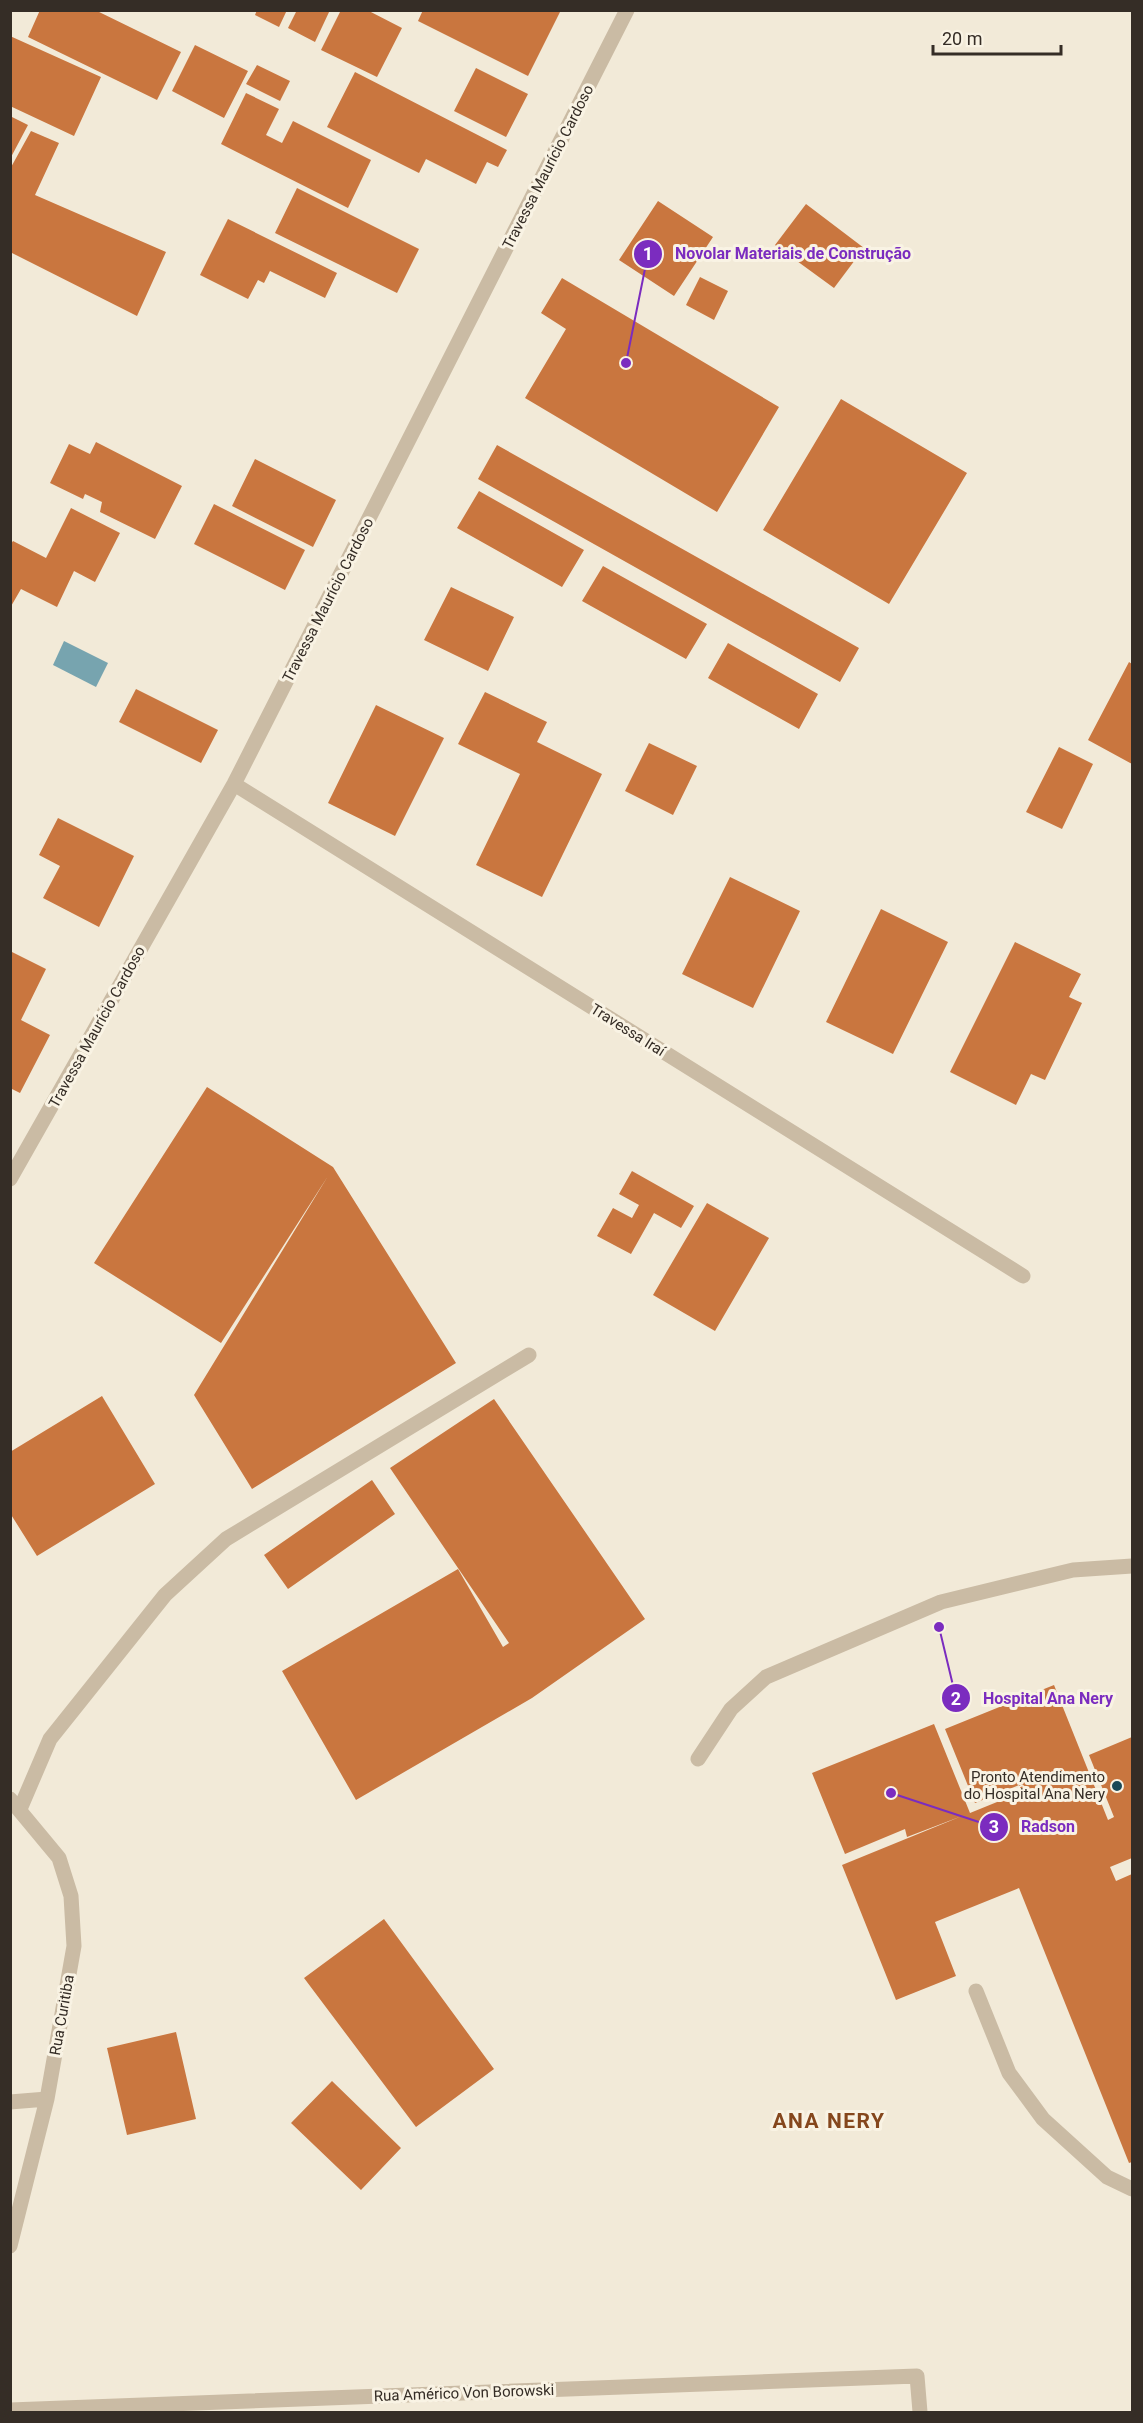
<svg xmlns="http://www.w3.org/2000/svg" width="1143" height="2423" font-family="Roboto,sans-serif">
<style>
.water{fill:#77a4af}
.building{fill:#c9763f}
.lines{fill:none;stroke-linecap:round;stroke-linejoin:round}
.service{stroke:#cabba4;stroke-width:15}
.minor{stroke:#cabba4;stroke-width:15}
.poi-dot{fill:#1b4957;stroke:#f9f3e4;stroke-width:2}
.labels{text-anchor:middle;stroke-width:6;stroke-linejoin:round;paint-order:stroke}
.street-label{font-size:15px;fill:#352d26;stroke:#f9f3e4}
.poi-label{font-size:15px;fill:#352d26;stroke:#f9f3e4;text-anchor:end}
.district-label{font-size:21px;font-weight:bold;letter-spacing:1.5px;fill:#85471d;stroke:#f9f3e4}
.leader{fill:none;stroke:#7b2cbf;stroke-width:2}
.callout-dot{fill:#7b2cbf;stroke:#f9f3e4;stroke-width:2}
.mark-label{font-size:18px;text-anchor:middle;font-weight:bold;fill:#fff}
.callout-label{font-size:16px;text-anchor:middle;font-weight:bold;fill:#7b2cbf;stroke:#f9f3e4;stroke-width:6;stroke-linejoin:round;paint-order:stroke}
</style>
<rect width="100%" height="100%" fill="#f2ead8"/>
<path class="water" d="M64,641L108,663L96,687L53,665Z"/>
<path class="building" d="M40,10H95L181,52L157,100L28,37Z
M257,10H287L279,27L255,15Z
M297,10H330L315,42L288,28Z
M341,10H367L402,28L377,77L321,50Z
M423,10H561L528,76L418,21Z
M10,36L101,77L74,136L10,106Z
M195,45L248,71L224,118L172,91Z
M257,65L290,81L280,101L246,84Z
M476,68L528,94L506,137L454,111Z
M355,72L507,150L498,167L487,162L476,184L426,159L419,173L327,127Z
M246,93L279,109L266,135L282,143L293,121L371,160L348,208L221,144Z
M10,116L28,125L10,159Z
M31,131L59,143L35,195L166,252L137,316L10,252V169Z
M297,188L419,249L397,293L275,233Z
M658,201L713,237L674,296L619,260Z
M806,204L864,248L834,288L775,245Z
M228,219L337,273L325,298L270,271L264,283L258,280L248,299L200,275Z
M700,277L728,291L714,320L686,305Z
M562,278L779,407L717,512L525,398L566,329L541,313Z
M841,399L967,473L889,604L763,530Z
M96,442L182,486L155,539L100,512L102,502L85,494L83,499L50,483L69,444L90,454Z
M497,445L859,648L840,682L478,479Z
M255,459L336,500L313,547L232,506Z
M479,491L584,550L562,587L457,528Z
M214,504L305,550L285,590L194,544Z
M71,508L120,533L95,582L74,571L57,607L21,589L10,608V545L13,541L46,558Z
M603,566L707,624L686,659L582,601Z
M451,587L514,617L488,671L424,640Z
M728,643L818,694L799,729L708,678Z
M1129,662L1132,664V764L1088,740Z
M136,689L218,730L201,763L119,722Z
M485,692L547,722L537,742L602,774L542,897L476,865L520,774L458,744Z
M376,705L444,738L395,836L328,803Z
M649,743L697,766L673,815L625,791Z
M1059,747L1093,764L1062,829L1026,812Z
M58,818L134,856L99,927L43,898L60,866L39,855Z
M730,877L800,911L753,1008L682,974Z
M881,909L948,942L893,1054L826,1022Z
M1015,942L1081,974L1069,997L1082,1003L1045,1080L1031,1074L1016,1105L950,1072Z
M10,951L46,969L21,1020L50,1035L20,1093L10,1088Z
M207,1087L333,1167L456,1363L252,1489L194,1395L328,1176L221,1343L94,1263Z
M632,1171L694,1206L681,1228L654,1213L631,1254L597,1236L613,1208L632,1218L639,1205L619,1194Z
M707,1203L769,1238L715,1331L653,1295Z
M102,1396L155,1484L37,1556L10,1513V1452Z
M494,1399L645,1619L532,1698L356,1800L282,1671L458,1569L503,1647L509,1643L390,1468Z
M372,1480L395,1514L288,1589L264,1555Z
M1054,1685L1108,1820L1114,1817L1089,1755L1132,1737V1858L1110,1867L1116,1881L1132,1874V2162L1129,2163L1019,1888L935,1922L956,1976L896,2000L842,1865L962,1816L907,1837L905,1829L845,1854L812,1773L934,1724L970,1813L1022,1792L1019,1785L975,1803L945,1729Z
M384,1919L494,2069L416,2127L304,1978Z
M176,2032L196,2119L127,2135L107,2048Z
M332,2081L401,2148L361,2190L291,2123Z"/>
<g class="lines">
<path class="service" d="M698,1759L731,1709L766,1677L941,1602L1073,1570L1132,1566
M20,1809L50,1739L165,1595L226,1539L529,1355
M976,1991L1009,2073L1043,2119L1107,2177L1132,2189"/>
<path class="minor" d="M234,784L1023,1276
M10,1179L234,784L627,10
M10,1799L59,1858L71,1896L74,1946L47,2099L10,2246
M10,2102L47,2099
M10,2410L917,2376L920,2412"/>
</g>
<circle class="poi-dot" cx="1117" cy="1786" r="6"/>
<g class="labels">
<g class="street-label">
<text transform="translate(548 167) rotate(-63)" y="5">Travessa Maurício Cardoso</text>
<text transform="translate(328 600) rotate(-63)" y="5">Travessa Maurício Cardoso</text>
<text transform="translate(97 1027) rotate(-61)" y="5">Travessa Maurício Cardoso</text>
<text transform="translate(628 1030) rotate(32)" y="5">Travessa Iraí</text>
<text transform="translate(62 2015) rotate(-80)" y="5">Rua Curitiba</text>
<text transform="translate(464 2393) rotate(-2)" y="5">Rua Américo Von Borowski</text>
</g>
<g class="poi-label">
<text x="1105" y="1782">Pronto Atendimento<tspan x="1105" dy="17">do Hospital Ana Nery</tspan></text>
</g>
<g class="district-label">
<text x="829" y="2128">ANA NERY</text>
</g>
</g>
<path class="leader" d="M626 363L648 254M939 1627L956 1698M891 1793L994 1827"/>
<g class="callout-dot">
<circle cx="626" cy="363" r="6"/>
<circle cx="939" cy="1627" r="6"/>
<circle cx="891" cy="1793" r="6"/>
<circle cx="648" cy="254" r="15"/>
<circle cx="956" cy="1698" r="15"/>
<circle cx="994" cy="1827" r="15"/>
</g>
<g class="mark-label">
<text x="648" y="260">1</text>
<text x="956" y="1705">2</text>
<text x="994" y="1833">3</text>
</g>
<g class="callout-label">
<text x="793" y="259">Novolar Materiais de Construção</text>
<text x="1048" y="1704">Hospital Ana Nery</text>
<text x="1048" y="1832">Radson</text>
</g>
<rect width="1143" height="2423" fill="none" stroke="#352d26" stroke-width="24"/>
<path d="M933 45v9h128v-9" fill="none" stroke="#352d26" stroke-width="3"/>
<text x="942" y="45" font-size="18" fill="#352d26" stroke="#f9f3e4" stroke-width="4.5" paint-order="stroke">20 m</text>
</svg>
